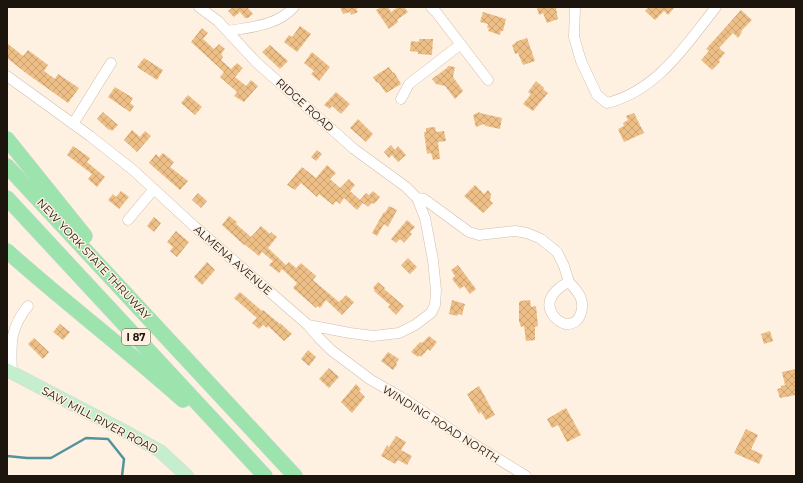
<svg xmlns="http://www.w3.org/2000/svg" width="803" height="483" font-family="Montserrat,sans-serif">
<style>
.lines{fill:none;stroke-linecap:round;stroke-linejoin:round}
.stream{stroke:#54929c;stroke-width:2.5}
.building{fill:url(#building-cross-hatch)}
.minor-casing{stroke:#cebeab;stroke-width:11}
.major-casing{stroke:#dbdad8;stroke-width:14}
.highway-casing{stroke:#dbdad8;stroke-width:16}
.minor{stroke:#fff;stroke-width:10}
.major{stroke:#c4eece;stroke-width:13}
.highway{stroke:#9de3ae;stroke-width:15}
.labels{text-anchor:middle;stroke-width:3;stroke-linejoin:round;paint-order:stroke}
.shield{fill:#fff1e1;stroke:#5f574d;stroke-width:1}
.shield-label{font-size:10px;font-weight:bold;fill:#1b150e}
.street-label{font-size:11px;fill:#1b150e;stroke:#fff1e1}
</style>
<defs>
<pattern id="building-cross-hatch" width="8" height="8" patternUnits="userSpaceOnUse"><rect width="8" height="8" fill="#edbe86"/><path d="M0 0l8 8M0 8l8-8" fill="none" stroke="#cba272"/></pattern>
</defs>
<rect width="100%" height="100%" fill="#fff1e1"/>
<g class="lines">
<path class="stream" d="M7,456L27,458H51L86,438L108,439L124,459L122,476"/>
</g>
<path class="building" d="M233,7H247L253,14L248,18H245L240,12L234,17L228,11Z
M340,7H360L356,9L358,12L351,15L350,12L343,14Z
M381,7H388L391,12L398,7H404L408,12L397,20L398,22L389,29L376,10Z
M541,7H558L556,9L558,19L547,23L543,13L539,15L537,8Z
M649,7H675L668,15L664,11L655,20L645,11Z
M741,10L752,20L741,31L742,32L738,38L733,33L719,48L725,53L719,60L720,62L712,70L701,60L709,51L706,49Z
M483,12L506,19L503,31H501L500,35L488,31L489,28H487L488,24L480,22Z
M300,26L311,34L297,52L284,42L289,35L292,37Z
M202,28L208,33L203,39L214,49L219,44L225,49L221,54L223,57L221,60L231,69L237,63L243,68L235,77L246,86L251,80L258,86L244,102L234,96L237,92L220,77L224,72L191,42Z
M527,38L535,61L523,65L518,53L515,54L512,45L516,43L515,42Z
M419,39H433L432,55L418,54V52L410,51L411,41L419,42Z
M7,43L23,56L28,50L48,65L44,71L55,79L58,74L79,88L68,103L26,73L7,58Z
M270,45L288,61L280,69L262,52Z
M312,52L330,67L319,81L311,74L314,71L304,63Z
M144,58L163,70L157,80L137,67Z
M448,66L455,67L453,77L463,91L455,99L445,86L436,84L432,79L447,68Z
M389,67L393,73L394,72L401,84L386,93L378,82L377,83L373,77Z
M536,81L544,88L543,89L548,93L533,111L523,104L531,94L528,92Z
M115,87L133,98L130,103L134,106L130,112L108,97Z
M336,92L350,104L341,114L332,106L330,109L324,105Z
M188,95L202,107L195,115L181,103Z
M103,112L118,125L112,131L110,129L109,130L97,119Z
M479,112L480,113L502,118L500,129L486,126L484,124L476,127L473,115Z
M634,113L644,133L624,142L618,129L624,126L623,123L628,120L626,116Z
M358,119L373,134L366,142L350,128Z
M435,127L436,132L444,131L446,141L438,142L440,159L433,160L431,153L427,154L424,132H426V128Z
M132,130L140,137L145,131L151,136L137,152L124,140Z
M391,145L395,150L398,146L406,155L398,162L392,155L389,158L384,152Z
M73,146L90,158L87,162L105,177L97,187L88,179L92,174L67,155Z
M317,150L322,154L316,161L311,157Z
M163,153L174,162L170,167L188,181L180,190L149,163L156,154L159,157Z
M327,165L336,173L330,179L340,188L349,179L355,185L350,191L360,200L366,193L369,195L373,191L380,197L374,204L372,203L368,207L363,203L357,210L344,198L340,204L336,201L333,205L319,194L317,197L301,183L295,190L287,185L302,167L316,178Z
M475,185L484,194L488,190L491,194L490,200L493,203L483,213L464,196Z
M121,191L129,197L119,209L108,200L113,194L116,197Z
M198,193L207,201L201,208L192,200Z
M389,206L397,210L388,227L384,224L377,236L372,233L384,212L385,213Z
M229,216L237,222L236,224L251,237L261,226L270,234L271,232L277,237L268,248L286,265L289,262L296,268L301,263L316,276L313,280L339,302L346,295L354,302L342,315L326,300L320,308L317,306L316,308L293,288L297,283L282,269L279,273L269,265L273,261L262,252L259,256L244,244V245L222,225Z
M154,217L161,223L154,232L147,226Z
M407,220L415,227L410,232L412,234L404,243L400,239L396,243L391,239Z
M176,231L189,242L177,257L170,251L173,247L167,242Z
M408,258L417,267L410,274L401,265Z
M207,262L215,270L202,285L194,277Z
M458,265L476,289L470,294L464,286L460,289L452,279L455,276L451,270Z
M378,282L385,288L384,289L404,306L396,315L388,307L390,305L374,291L375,290L373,288Z
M240,292L262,311L263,310L280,324V323L292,334L284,341L268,326L267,328L263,325L259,329L252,323L257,318L234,298Z
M452,300L465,304L462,315L458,314L457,316L449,314Z
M530,300L531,307L536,306L538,326L535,327V340L526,341L524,326L521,327L519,321V303L520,301Z
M60,324L70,332L63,340L53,332Z
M770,331L773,341L764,344L761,334Z
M429,336L437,342L430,351L428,349L421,357L420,355L418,357L411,352L420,342L422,343Z
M34,338L49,352L43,359L28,344Z
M308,350L316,357L309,366L301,359Z
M388,352L399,359L396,364L397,365L393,370L381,361Z
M329,368L339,377L329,388L319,379Z
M796,369V395L780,398L777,389L781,388V386L785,385L782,372Z
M356,384L361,389L359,391L365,397L352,413L341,402Z
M479,386L495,415L486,420L481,412L479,414L467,394Z
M566,408L581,435L567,442L558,425L552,428L547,419Z
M746,429L758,435L751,449L763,455L759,464L734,453Z
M396,436L406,442L401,450L412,456L407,465L398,460L395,464L381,456L387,445L389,447Z"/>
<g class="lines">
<defs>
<path id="minor" d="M199,7L218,21L256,62L354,149L406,187L417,198L425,218L433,260L436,290L435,305L431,313L415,325L399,333L373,336L350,333L308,325
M431,7L436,12L488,80
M575,7L574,37L581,61L597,95L607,103C657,91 686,45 716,7
M228,31C251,27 277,26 294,7
M7,76L90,136L133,170L194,226L308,325L318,337L331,350L371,380L401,397L464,438L526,476
M401,99L409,84L461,44
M73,124L111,63
M417,198L424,199L469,232L479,235L515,231L527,233L541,239L557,252L564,266L569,282C556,288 543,301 553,315C556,319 561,323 566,324C581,325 585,307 580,296C577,291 573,286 569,282
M128,220L154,189
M12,373C11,346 9,329 28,306"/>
<path id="major" d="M7,370L126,432L160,451L187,476"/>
<path id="highway" d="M7,139L85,236
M7,166L295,476
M7,198L265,476
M7,251C64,302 126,349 183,400"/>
</defs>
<use href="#minor" class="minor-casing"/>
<use href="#major" class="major-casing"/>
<use href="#highway" class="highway-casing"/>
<use href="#minor" class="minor"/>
<use href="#major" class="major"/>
<use href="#highway" class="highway"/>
</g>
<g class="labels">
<rect class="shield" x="122" y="329" width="28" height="16" rx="3"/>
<g class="shield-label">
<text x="136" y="341">I 87</text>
</g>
<g class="street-label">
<text transform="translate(305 105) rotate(42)" y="4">RIDGE ROAD</text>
<text transform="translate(94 259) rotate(47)" y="4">NEW YORK STATE THRUWAY</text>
<text transform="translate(233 260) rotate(41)" y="4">ALMENA AVENUE</text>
<text transform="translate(100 420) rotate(28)" y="4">SAW MILL RIVER ROAD</text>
<text transform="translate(441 424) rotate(32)" y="4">WINDING ROAD NORTH</text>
</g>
</g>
<rect width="803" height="483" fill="none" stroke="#1b150e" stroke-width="16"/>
</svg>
